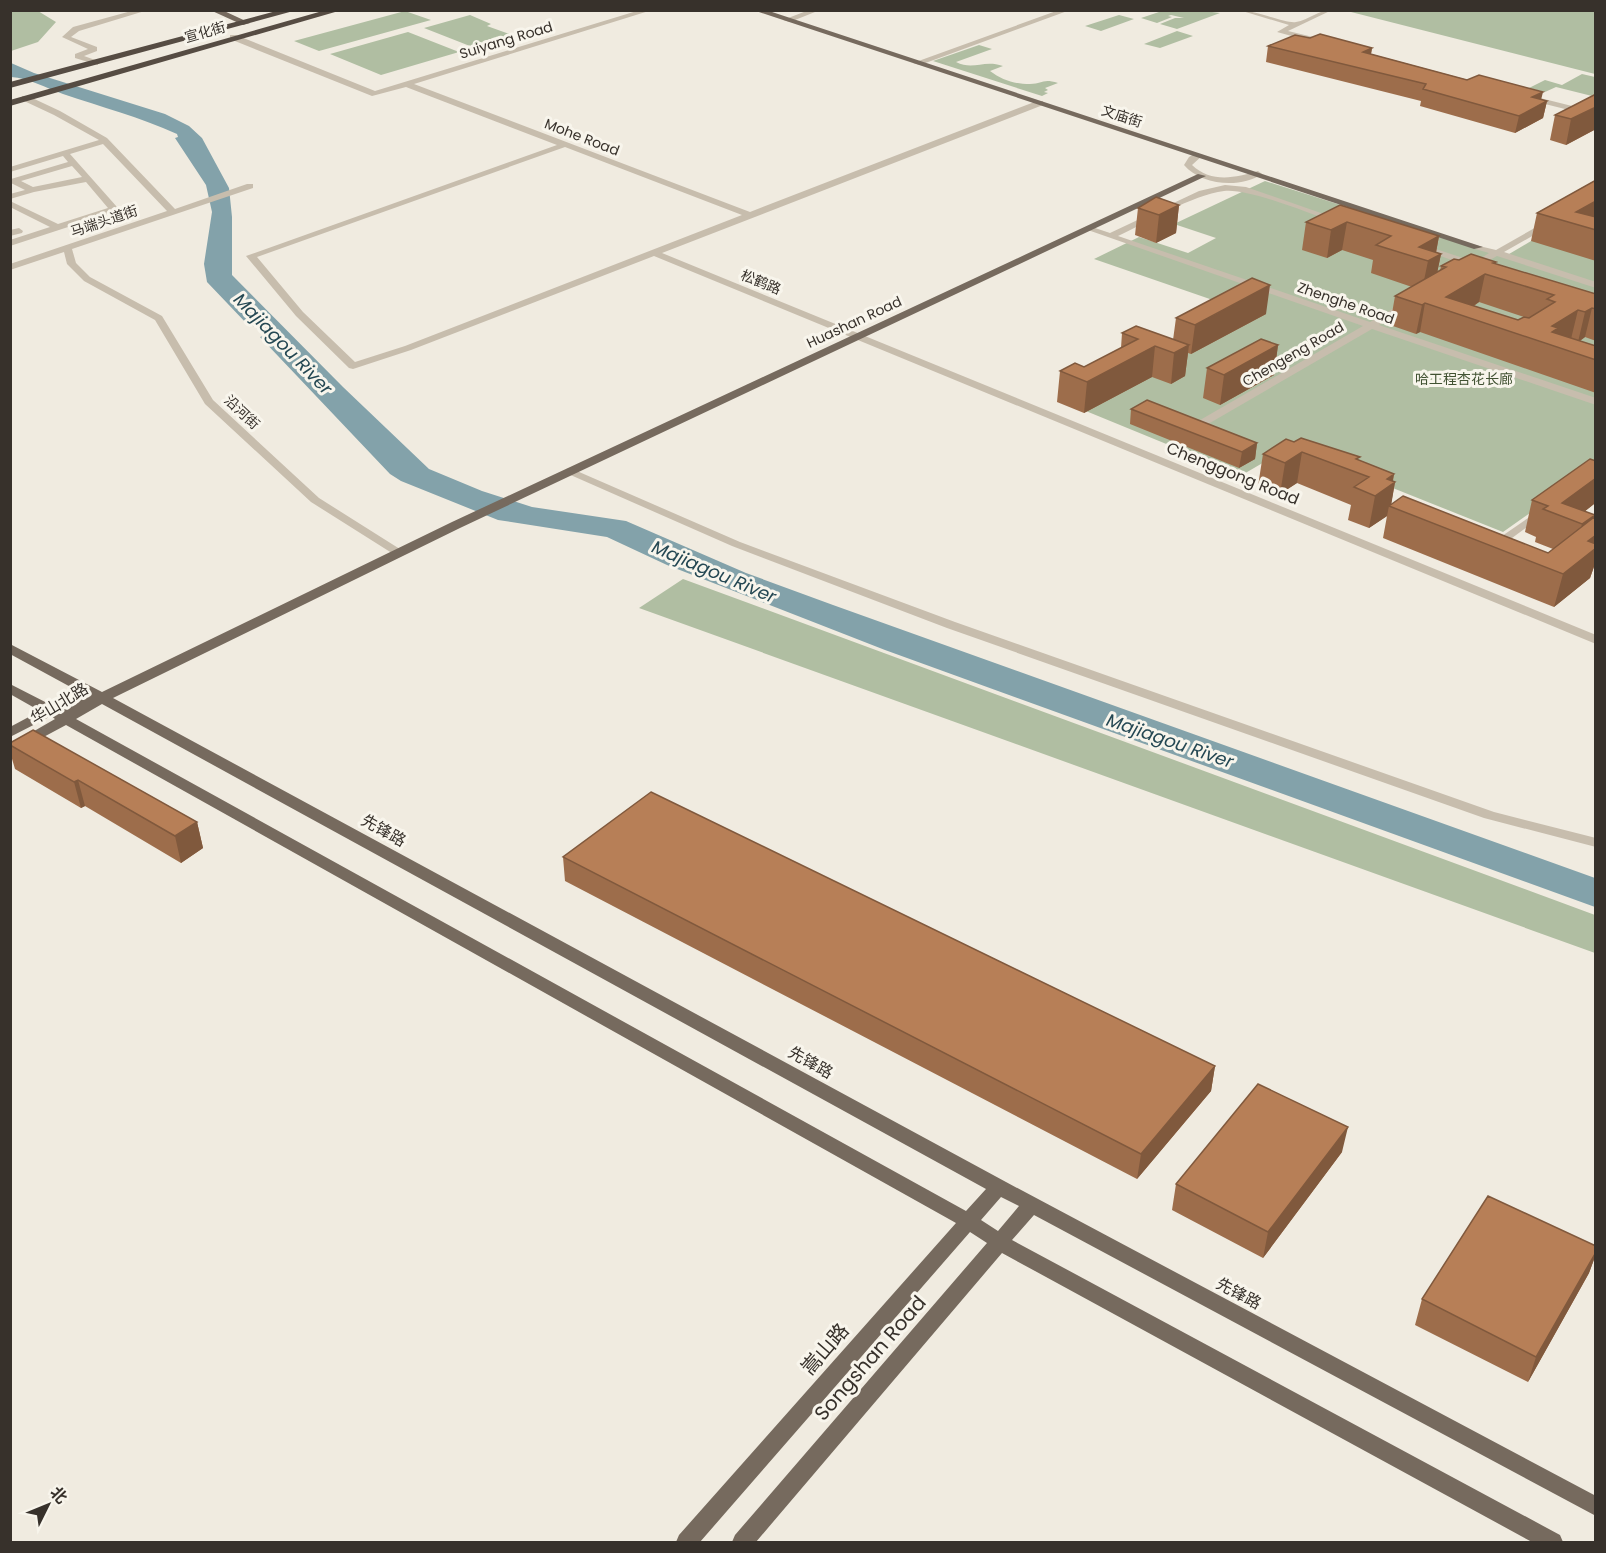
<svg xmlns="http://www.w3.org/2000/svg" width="1606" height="1553" font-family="Poppins,'Noto Sans SC',sans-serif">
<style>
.green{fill:#b0bea2}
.water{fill:#83a2aa}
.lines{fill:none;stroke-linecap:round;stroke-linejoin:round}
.minor{fill:#c7bdad;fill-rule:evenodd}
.major{fill:#766a5e;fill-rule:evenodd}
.highway{fill:#564c43;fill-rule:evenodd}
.wall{fill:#9d6d4b;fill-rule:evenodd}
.shaded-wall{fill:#80593d}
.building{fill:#b77f57;stroke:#80593d;stroke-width:1.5;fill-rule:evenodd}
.labels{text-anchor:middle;stroke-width:6;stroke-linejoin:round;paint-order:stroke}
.far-street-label{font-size:14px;fill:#37312b;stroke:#f8f5ec}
.far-park-label{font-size:14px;fill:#415232;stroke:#f8f5ec}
.street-label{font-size:16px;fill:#37312b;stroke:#f8f5ec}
.water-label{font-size:18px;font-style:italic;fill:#254853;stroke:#f8f5ec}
.near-street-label{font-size:20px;fill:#37312b;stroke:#f8f5ec}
</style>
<rect width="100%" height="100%" fill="#f0ebe0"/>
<path class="green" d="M10,11H38L56,22L38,42L11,51Z
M405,11L431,20L319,51L294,41Z
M1162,11H1204L1220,13L1177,29L1160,24L1175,18H1184L1171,15L1168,16L1172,17L1157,23L1141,18Z
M1354,11H1595V74L1351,12Z
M470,15L491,24L487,26L515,36L475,48L424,28Z
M1119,15L1134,19L1101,31L1085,26Z
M1177,31L1193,36L1160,48L1144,44Z
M408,32L459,52L381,75L330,54Z
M979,45L992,49L956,62C974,71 983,59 1003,66L990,71C1002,80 1014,84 1030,84C1043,84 1042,78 1058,83L1045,88L1048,90L1044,92L1048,93L1042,96L933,61Z
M1582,74L1595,77V94L1592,96L1556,87L1545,92L1529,88L1545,80L1562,85Z
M1265,181L1504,257L1536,238L1595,256V467L1503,532L1290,447L1242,475L1059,400L1233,307L1094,259L1139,237L1188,253L1216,238L1174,224Z
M683,579L1595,915V953L639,608Z"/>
<path class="water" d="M11,63L34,73L165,114L189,126L202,138L229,188L232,217V275L343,387L429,469L482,491L532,507L626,521L746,573L833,605L1595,878V907L885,650L667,565L607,537L498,520L401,481L390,474L260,337L263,336L261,328L248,325L207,282L204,264L212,212L206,185L175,138L178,137L177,134C140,117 101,107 63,94C46,88 29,78 11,77Z"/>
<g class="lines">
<path class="minor" d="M135,10H148L79,31L71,37L97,47V51L84,56L98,61V65L75,58V54L88,49L62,37L73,27Z
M640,10H652L414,84L750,212L1037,101H1043V105L662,253L1596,635V644L654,256L411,350L353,369L349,368L296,316L246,256L557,145L406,87L372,96L230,39V35H236L375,91ZM565,147L742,215L405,346L355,362L303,312L257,257Z
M809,10H820L790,22L783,20Z
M1059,10H1070L920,65L913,63Z
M1239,10C1255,10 1286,24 1296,22C1309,20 1318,10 1332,10L1288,31L1313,37L1314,39L1310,41L1277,32L1289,25Z
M1528,95L1588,110L1596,107V113L1589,115L1525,99V95Z
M22,96H28L60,111L107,138L175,209L247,184H253V188L72,249L76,263L90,277L162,316L213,400L319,498L403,551L405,553L403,555H395L311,502L205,404L155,320L84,281L67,264L64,252L10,270V264L167,211L103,144L70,154L117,207V211L10,246V240L50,227L10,207V201L58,224L108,208L86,182L34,192L10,199V194L25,190L11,183V179L68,162L63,156L10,172V167L99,140L54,115L22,100ZM72,166L82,177L33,187L21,181Z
M1196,153L1203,155L1192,165C1211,183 1235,178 1258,171L1262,174C1240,189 1201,185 1184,165L1189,157Z
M1225,185L1246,187L1341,220L1334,222C1308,213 1248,188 1224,191C1192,195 1148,222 1118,236L1370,322L1403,303H1409V307L1379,325L1596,398V405L1372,329L1196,431H1188V427L1363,326L1085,229L1089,226L1110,233L1199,191Z
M1547,221L1551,224L1550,226L1504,252L1596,282V288L1497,256L1472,270L1469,269L1468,266L1416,247L1424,245L1475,262L1489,253L1475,249V245L1496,250Z
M19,228L23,231L22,233L10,236V230Z
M570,468L740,542L955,622L1494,812L1596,838V847L1484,818L947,628L732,546L566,473V469Z
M1541,509L1545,510V514L1497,549H1489L1487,547L1489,545Z"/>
<path class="major" d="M210,10H222L250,23L243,25Z
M753,10H766L1483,247L1474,249Z
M1198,174L1206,176L460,528L113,698L1006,1182L1596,1496V1516L1034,1215L1012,1240L1560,1535L1563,1542H1532L1002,1253L756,1542H732L735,1535L987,1243L970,1232L700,1542H676L679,1535L956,1223L66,725L10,755V745L55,719L51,716L10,737V727L40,711L10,694V684L53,706L89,697L10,654V644L102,692L452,522ZM102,704L986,1189L966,1211L76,719ZM1001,1197L1019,1206L998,1231L981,1220Z"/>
<path class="highway" d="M280,10H297L10,88V82Z
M326,10H342L10,106V100Z"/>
</g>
<path class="wall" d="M1310,38L1372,48L1371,54L1547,101L1543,118L1515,133L1420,106L1421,101L1266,62L1268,46Z
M1596,94V129L1566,145L1550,140L1555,115Z
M1596,180V261L1531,241L1537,213Z
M1179,205L1176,233L1156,243L1135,235L1138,208Z
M1340,205L1439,236L1436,253L1441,254L1437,273L1440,271L1441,266L1459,260L1496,262L1495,264L1596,294V341L1585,337L1580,341L1596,346V393L1420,332L1416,334L1390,325L1395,296L1412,287L1371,273L1373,260L1342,250L1327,258L1302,250L1306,222ZM1479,302L1524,317L1518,320L1474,306Z
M1266,314L1191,354L1188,353L1185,376L1171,384L1152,377L1084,413L1057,402L1060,371L1084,367L1121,348L1122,333L1173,340L1176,318Z
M1278,345L1274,375L1220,405L1203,398L1207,368Z
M1131,409L1257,443L1255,459L1239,468L1130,424Z
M1294,442L1359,460L1394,474L1393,481L1395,482L1391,504L1548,553L1553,549L1535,542L1536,537L1525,532L1532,500L1596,461V505L1594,504L1585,511L1596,519V561L1590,578L1554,607L1383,538L1387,516L1369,528L1348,520L1351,505L1297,483L1280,494L1258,486L1263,454Z
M10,743L197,822L203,848L181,863L85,806L81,808L15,769L10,752Z
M563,857L1215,1066L1211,1091L1137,1179L565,881Z
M1342,1152L1263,1258L1172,1210L1176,1184Z
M1596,1246V1254L1589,1273L1528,1382L1415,1325L1422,1299Z"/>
<path class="shaded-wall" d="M1372,48L1369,65L1363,52Z
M1543,92L1540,104L1547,101L1543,118L1515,133L1519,116L1532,97Z
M1596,107V129L1566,145L1571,119Z
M1596,201V224L1576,212Z
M1179,205L1176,233L1156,243L1159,215Z
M1347,222L1342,250L1327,258L1331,230Z
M1439,236L1435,257L1441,254L1435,283L1422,290L1428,261L1419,247Z
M1485,274L1479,302L1459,315L1446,297Z
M1270,285L1266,314L1191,354L1195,325Z
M1425,303L1420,332L1416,334L1422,305Z
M1592,308L1585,337L1578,342L1585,312Z
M1578,310L1571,339L1548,344L1552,326Z
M1189,345L1185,376L1171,384L1174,353Z
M1278,345L1274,375L1220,405L1224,375Z
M1155,346L1152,377L1084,413L1087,382Z
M1257,443L1255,459L1239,468L1242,452Z
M1302,452L1297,483L1280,494L1285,463Z
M1394,474L1392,484L1395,482L1391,506H1389L1387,516L1369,528L1375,496L1387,479Z
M1596,478V500L1594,504L1574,520L1562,503Z
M1595,515L1586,547L1574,557L1582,524Z
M1596,535V561L1590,578L1554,607L1563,574L1588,541Z
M78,780L85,806L81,808L74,782Z
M197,822L203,848L181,863L175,836Z
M1215,1066L1211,1091L1137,1179L1141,1154Z
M1348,1127L1342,1152L1263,1258L1268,1232Z
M1596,1252V1254L1589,1273L1528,1382L1536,1357Z"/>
<path class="building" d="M1320,34L1372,48L1363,52L1467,80L1479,75L1543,92L1532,97L1547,101L1519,116L1423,89L1426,84L1268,46L1295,35L1310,38Z
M1596,94V107L1571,119L1555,115Z
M1596,180V201L1576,212L1596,217V230L1537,213Z
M1156,197L1179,205L1159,215L1138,208Z
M1340,205L1439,236L1419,247L1441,254L1428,261L1376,245L1391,236L1347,222L1331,230L1306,222Z
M1471,254L1496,262L1493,263L1596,294V309L1592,308L1585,312L1578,310L1552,326L1558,328L1552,332L1596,346V360L1425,303L1422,305L1395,296L1446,267L1441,266L1454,259L1459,260ZM1485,274L1554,295L1547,299L1555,302L1529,318L1524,317L1518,320L1446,297Z
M1252,278L1270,285L1195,325L1176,318Z
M1136,326L1189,345L1174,353L1155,346L1087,382L1060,371L1075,363L1084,367L1138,339L1122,333Z
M1261,339L1278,345L1224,375L1207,368Z
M1147,400L1257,443L1242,452L1131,409Z
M1301,438L1360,457L1356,459L1394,474L1387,479L1395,482L1375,496L1354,487L1369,477L1302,452L1285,463L1263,454L1286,439L1294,442Z
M1590,459L1596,461V478L1562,503L1595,515L1582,524L1543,509L1548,506L1532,500Z
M1403,496L1548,553L1593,518L1596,519V535L1588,541L1596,544V548L1563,574L1389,506Z
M33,730L197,822L175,836L78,780L74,782L10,745V743Z
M651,792L1215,1066L1141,1154L563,857Z
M1258,1084L1348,1127L1268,1232L1176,1184Z
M1488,1196L1596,1246V1252L1536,1357L1422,1299Z"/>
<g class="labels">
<g class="far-street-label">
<text transform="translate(205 32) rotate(-16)" y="5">宣化街</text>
<text transform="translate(506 40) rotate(-17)" y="5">Suiyang Road</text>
<text transform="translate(1122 116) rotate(18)" y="5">文庙街</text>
<text transform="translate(582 137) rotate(21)" y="5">Mohe Road</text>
<text transform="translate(104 221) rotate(-19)" y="5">马端头道街</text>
<text transform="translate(761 282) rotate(22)" y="5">松鹤路</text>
<text transform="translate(1346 303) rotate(19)" y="5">Zhenghe Road</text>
<text transform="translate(854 322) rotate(-25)" y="5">Huashan Road</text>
<text transform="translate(1293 354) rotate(-30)" y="5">Chengeng Road</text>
<text transform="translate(242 412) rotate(43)" y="5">沿河街</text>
</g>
<g class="far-park-label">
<text x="1464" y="384">哈工程杏花长廊</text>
</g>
<g class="street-label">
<text transform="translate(1233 473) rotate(22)" y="6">Chenggong Road</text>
<text transform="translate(59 703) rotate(-31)" y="6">华山北路</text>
<text transform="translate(384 830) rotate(29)" y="6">先锋路</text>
<text transform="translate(811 1062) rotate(29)" y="6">先锋路</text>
<text transform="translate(1239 1293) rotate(28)" y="6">先锋路</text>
</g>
<g class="water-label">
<text transform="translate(283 344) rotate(46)" y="6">Majiagou River</text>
<text transform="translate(714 572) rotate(23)" y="6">Majiagou River</text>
<text transform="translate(1170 741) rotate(19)" y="6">Majiagou River</text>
</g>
<g class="near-street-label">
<text transform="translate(825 1349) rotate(-49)" y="7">嵩山路</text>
<text transform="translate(870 1358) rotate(-49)" y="7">Songshan Road</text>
</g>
</g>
<rect width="1606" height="1553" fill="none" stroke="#37312b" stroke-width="24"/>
<g transform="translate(48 1505) rotate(47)" stroke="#f8f5ec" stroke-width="4.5" paint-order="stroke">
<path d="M0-4.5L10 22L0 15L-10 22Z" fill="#37312b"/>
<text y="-9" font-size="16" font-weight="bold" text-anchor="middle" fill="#37312b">北</text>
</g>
</svg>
